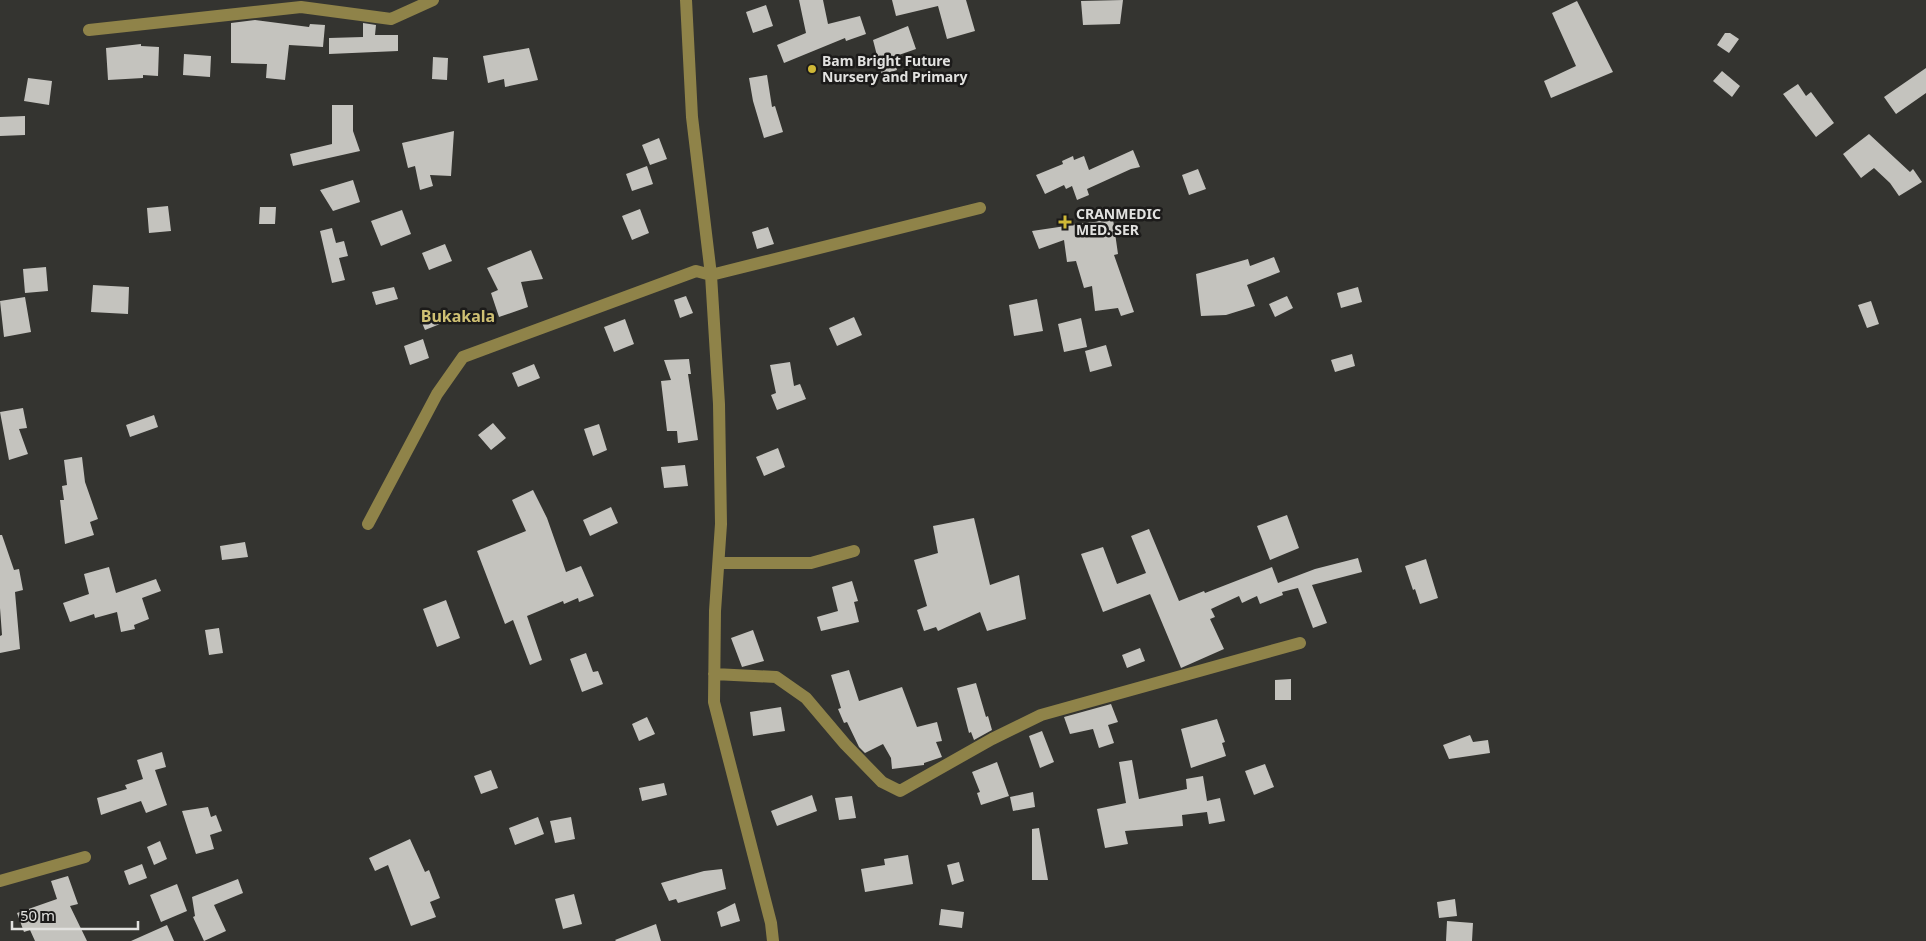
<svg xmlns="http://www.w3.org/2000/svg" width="1926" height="941" font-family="'Noto Sans',sans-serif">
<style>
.building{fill:#c4c3be}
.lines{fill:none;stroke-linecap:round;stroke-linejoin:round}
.minor{stroke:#8f8349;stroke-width:12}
.poi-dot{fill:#cfb837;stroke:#1c1b1a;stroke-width:2}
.labels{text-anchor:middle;stroke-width:5;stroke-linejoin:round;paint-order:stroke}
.poi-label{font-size:14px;font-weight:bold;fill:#e2e2e0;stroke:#1c1b1a;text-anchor:start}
.quarter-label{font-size:16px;font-weight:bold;fill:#cfc073;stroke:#1c1b1a}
</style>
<rect width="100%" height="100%" fill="#343430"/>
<path class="building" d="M799,0H823L828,24L860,16L866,34L846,41L845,38L784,63L777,45L806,33Z
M892,0H966L975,31L947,39L938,6L896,16Z
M1123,0L1120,24L1083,25L1081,1Z
M1577,1L1613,72L1551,98L1544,81L1576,66L1552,13Z
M766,5L773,26L753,33L746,12Z
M255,20L309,27L310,24L325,25L323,47L289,45L285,80L266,78L267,64L231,63V23Z
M363,23L376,25L375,35H398V51L329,54V38L363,37Z
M908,26L916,49L893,57L897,70L882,75L873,40Z
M1725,33H1730L1739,39L1729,53L1717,45Z
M141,44V46L159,47L158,76L143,75V78L108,80L106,48Z
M529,48L538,80L505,87L504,79L488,83L483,56Z
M184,54L211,56L210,77L183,75Z
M433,57L448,58L447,80L432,79Z
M1926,68V93L1896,114L1884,97Z
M1722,71L1740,86L1732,97L1713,81Z
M767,75L772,107L775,106L783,132L764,138L753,101L749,78Z
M28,78L52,81L49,105L24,101Z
M1798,84L1806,96L1811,92L1834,123L1816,137L1783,94Z
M332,105H353V131L360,151L293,166L290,154L332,144Z
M25,116V135L0,136V117Z
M454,131L451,176L430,175L433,186L420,190L415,166L408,168L402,143Z
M1869,134L1910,172L1913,169L1922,182L1899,196L1890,183L1874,168L1861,178L1843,154Z
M659,138L667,159L650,165L642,145Z
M1133,150L1140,167L1131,169L1087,189L1089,195L1077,200L1072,186L1066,189L1064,185L1045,194L1036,175L1063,164L1062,161L1073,156L1074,160L1084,156L1089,170Z
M647,166L653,184L632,191L626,174Z
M1198,169L1206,189L1189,195L1182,175Z
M353,180L360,202L333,211L320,190Z
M168,206L171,231L149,233L147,208Z
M260,207H276L275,224H259Z
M640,209L649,233L632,240L622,216Z
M402,210L411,234L381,246L371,221Z
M1113,219L1118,254L1114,255L1134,312L1121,316L1118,308L1095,311L1092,286L1084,288L1076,261L1067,262L1064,240L1039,249L1032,231Z
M768,227L774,244L757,249L752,232Z
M332,228L336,243L344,241L348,256L339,258L345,280L332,283L320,231Z
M445,244L452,261L429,270L422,253Z
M531,250L543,279L521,282L528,307L499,317L491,293L498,290L487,268Z
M1274,257L1280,272L1247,285L1255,306L1226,315L1201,316L1196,274L1248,259L1250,266Z
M46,267L48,291L25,293L23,269Z
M93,285L129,287L128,314L91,312Z
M394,287L398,299L376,305L372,292Z
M1358,287L1362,302L1341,308L1337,293Z
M686,296L693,313L680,318L674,300Z
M1287,296L1293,308L1275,317L1269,304Z
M25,297L31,332L4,337L0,301Z
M1037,299L1043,331L1014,336L1009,305Z
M1871,301L1879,324L1867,328L1858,305Z
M435,312L440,324L425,330L420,318Z
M854,317L862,335L837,346L829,328Z
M1081,318L1087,347L1064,352L1058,324Z
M625,319L634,344L614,352L604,327Z
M423,339L429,358L410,365L404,346Z
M1106,345L1112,366L1090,372L1085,351Z
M1352,354L1355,366L1335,372L1331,360Z
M689,359L691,374H688L698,440L678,443L677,431H667L661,381L671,380L664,360Z
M790,362L794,386L800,384L806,399L777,410L771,395L776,393L770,365Z
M534,364L540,378L518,387L512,373Z
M23,408L27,428L19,429L28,454L9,460L0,412Z
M154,415L158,427L130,437L126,425Z
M493,423L506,438L491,450L478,435Z
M599,424L607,450L593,456L584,429Z
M778,448L785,467L764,476L756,457Z
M82,457L85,482L98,519L90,522L94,535L65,544L60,500H64L62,486L67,485L64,460Z
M685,465L688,486L664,488L661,467Z
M533,490L547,518L566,572L581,566L594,596L579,602L578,598L564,604L563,601L527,616L542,660L530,665L513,620L505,624L477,551L526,531L512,500Z
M611,507L618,523L590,536L583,520Z
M1287,515L1299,548L1270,560L1257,526Z
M974,518L990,585L1019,575L1026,619L987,631L980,612L938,631L936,627L924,631L917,610L927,606L914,560L938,553L933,526Z
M1149,529L1179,601L1204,591L1205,593L1272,567L1278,583L1315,569L1358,558L1362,572L1312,585L1327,623L1313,628L1298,588L1282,592L1283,595L1260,604L1257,596L1242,603L1239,596L1211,609L1215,617L1210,619L1224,649L1181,668L1150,594L1103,612L1081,554L1103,547L1117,584L1146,573L1131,536Z
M0,535H2L14,570L19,569L23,590L15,592L20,649L0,653V636L2,635L0,608Z
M245,542L248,557L222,560L220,546Z
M1426,559L1438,598L1420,604L1415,589L1413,590L1405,566Z
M109,567L116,593L156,579L161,591L142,598L149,619L134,625L135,629L121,632L117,612L95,618L94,614L70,622L63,603L89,594L84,574Z
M852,581L858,601L854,602L859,622L821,631L817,617L838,611L832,587Z
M446,600L460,638L437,647L423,609Z
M219,628L223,653L209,655L205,630Z
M753,630L764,661L742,667L731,638Z
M1140,648L1145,661L1127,668L1122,655Z
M586,653L593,672L598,671L603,684L582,692L570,659Z
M849,670L859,701L902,687L917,727L937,722L942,741L936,742L942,757L924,763V765L892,769L891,758L883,744L865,753L859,747L847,722L844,723L838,709L841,708L831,675Z
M1291,679V700H1275V680Z
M976,683L986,717L988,716L992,730L974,740L971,732L969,733L957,688Z
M1111,704L1118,722L1108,725L1114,743L1099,748L1093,729L1070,734L1064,717Z
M781,707L785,731L753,736L750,712Z
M647,717L655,734L639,741L632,724Z
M1217,719L1225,742L1222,743L1226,756L1191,768L1181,729Z
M1042,731L1054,762L1040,768L1029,736Z
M1470,735L1473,742L1488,740L1490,753L1449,759L1443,745Z
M162,752L166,767L155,770L167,805L146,813L141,801L101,815L97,798L127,789L125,785L143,779L137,760Z
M1132,760L1139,799L1187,789L1186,779L1203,776L1207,801L1220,798L1225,821L1209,824L1207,812L1182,815L1183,826L1125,831L1128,844L1105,848L1097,809L1126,803L1119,762Z
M997,762L1009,796L981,805L977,793L980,792L972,772Z
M1265,764L1274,787L1254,795L1245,771Z
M491,770L498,788L481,794L474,776Z
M664,783L667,795L642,801L639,788Z
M1033,792L1035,807L1013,811L1010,797Z
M812,795L817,811L777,826L771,811Z
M852,796L856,818L839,820L835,798Z
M208,807L211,817L216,815L222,831L210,835L214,849L196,854L182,811Z
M538,817L544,834L515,845L509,828Z
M571,817L575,839L555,843L550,821Z
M1039,828L1048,880H1032V829Z
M410,839L425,872L429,870L440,898L430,902L436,917L411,926L388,865L375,871L369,858Z
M160,841L167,859L154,865L147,847Z
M908,855L913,884L865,892L861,869L885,865L884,859Z
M959,862L964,881L952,885L947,865Z
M142,864L147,878L129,885L124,871Z
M722,869L726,889L678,903L676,899L669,901L661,883L704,871Z
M68,876L78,904L70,906L87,941H35L30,930L24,932L17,913L57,899L51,881Z
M238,879L243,893L214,905L226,931L204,941L193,917L195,916L192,897Z
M177,884L187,911L161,922L150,895Z
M574,894L582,924L563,929L555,899Z
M1455,899L1457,916L1439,918L1437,902Z
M735,903L740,921L721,927L717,912Z
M941,909L964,912L962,928L939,925Z
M1447,921L1473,923L1472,941H1446Z
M656,924L661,941H616L615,940Z
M167,925L174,941H131Z"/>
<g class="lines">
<path class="minor" d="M686,0L692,117L711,275L719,404L721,524L715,611L714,702L771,923L773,941
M89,30L301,7L391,19L433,0
M368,524L437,394L463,357L696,271L711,275L980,208
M719,563H811L854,551
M714,674L776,677L806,698L845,744L882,782L900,791L992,739L1041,715L1300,643
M0,881L85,857"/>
</g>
<g class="poi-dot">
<circle cx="812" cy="69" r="5"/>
<path d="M1062.5 214.5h5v5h5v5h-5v5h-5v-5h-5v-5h5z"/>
</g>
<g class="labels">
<g class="poi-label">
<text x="822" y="66">Bam Bright Future<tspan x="822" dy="16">Nursery and Primary</tspan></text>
<text x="1076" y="219">CRANMEDIC<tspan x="1076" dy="16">MED. SER</tspan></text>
</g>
<g class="quarter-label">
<text x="458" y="322">Bukakala</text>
</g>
</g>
<path d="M12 921v8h126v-8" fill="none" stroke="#e2e2e0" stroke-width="2.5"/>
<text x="20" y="921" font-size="15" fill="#e2e2e0" stroke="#1c1b1a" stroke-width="4" paint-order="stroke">50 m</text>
</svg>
